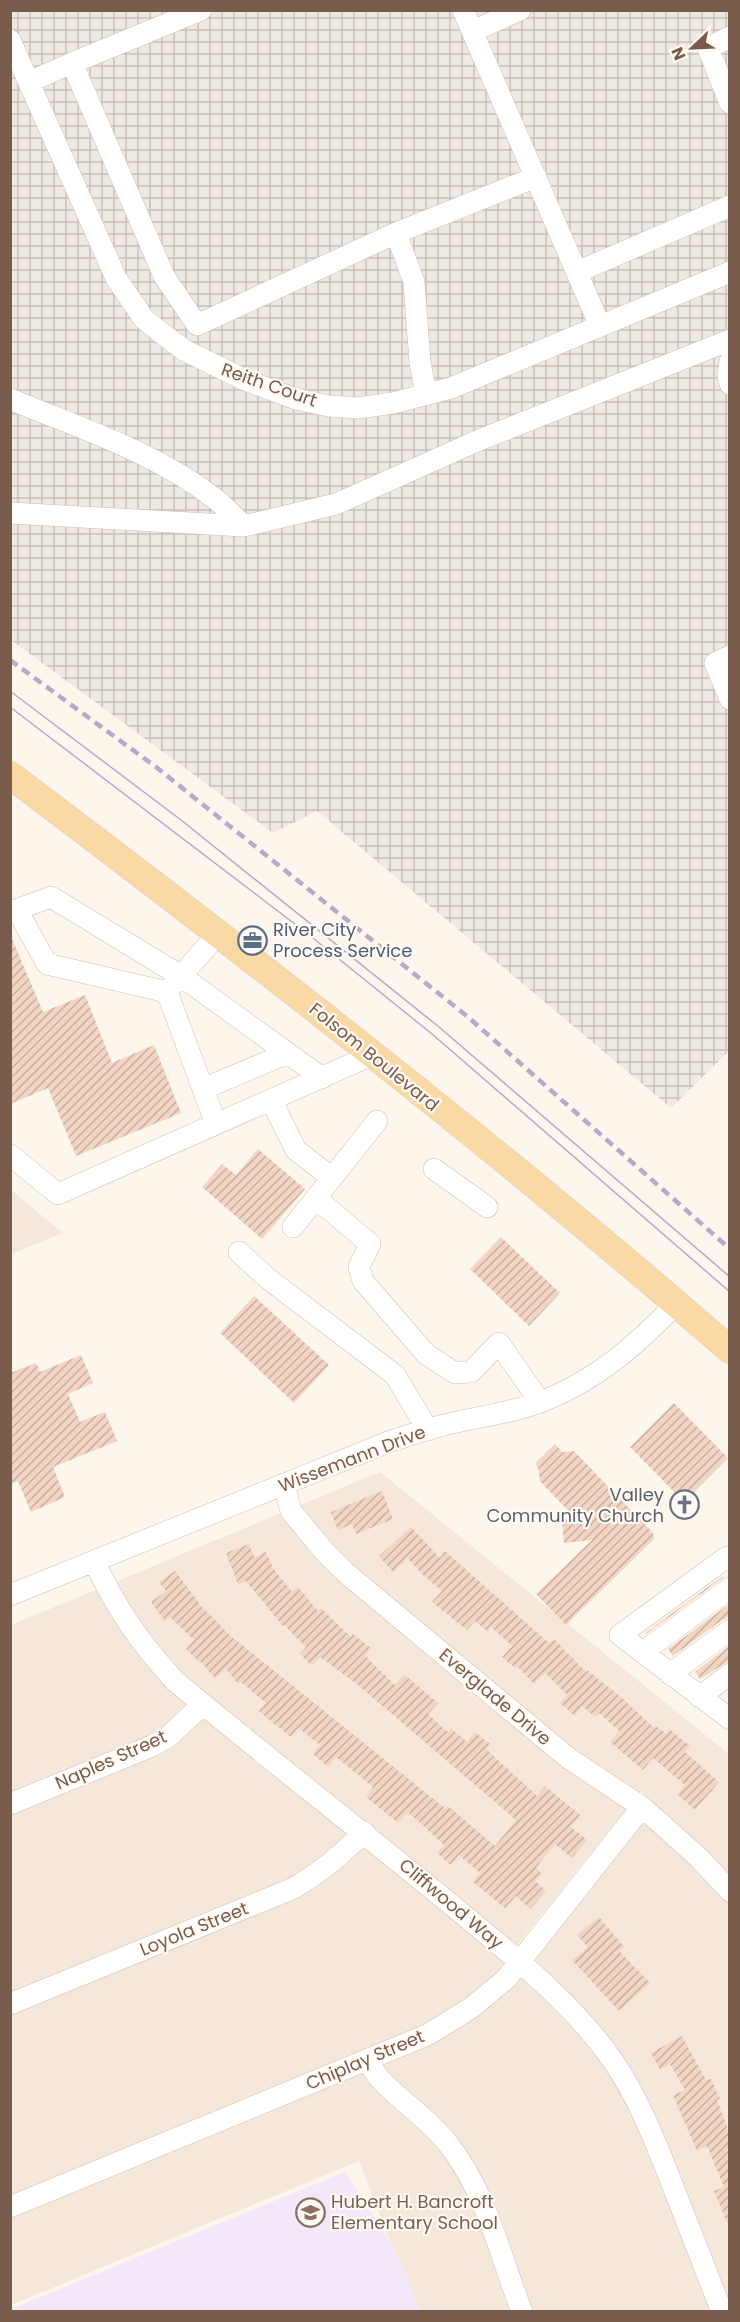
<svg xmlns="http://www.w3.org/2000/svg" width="740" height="2322" font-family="Poppins,sans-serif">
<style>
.residential{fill:#f5e8da;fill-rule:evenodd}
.industrial{fill:url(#industrial-grid)}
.education{fill:#f3e8fa}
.building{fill:url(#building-hatch)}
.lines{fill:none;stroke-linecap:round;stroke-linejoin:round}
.minor-casing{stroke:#d1beb0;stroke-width:22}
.major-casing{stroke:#dad1cd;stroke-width:28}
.minor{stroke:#fff;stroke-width:21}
.major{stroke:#fbd9a5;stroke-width:27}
.tram{stroke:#b9a8c9;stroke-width:1.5}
.rail{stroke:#b9a8c9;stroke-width:4.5;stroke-dasharray:9 6;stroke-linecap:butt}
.labels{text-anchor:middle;stroke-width:4.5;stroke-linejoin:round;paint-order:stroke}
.street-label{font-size:18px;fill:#7a5c4d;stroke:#fffaf3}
.service-label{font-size:18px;fill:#4e5e75;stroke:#fffaf3;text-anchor:start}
.worship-label{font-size:18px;fill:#5b616d;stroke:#fffaf3;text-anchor:end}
.education-label{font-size:18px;fill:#785e54;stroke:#fffaf3;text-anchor:start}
</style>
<defs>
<pattern id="industrial-grid" width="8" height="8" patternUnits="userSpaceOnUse" patternTransform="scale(1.5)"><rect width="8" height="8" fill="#efe9e4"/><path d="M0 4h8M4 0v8" fill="none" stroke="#c7c0bb"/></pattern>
<pattern id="building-hatch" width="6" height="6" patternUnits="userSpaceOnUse" patternTransform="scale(1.5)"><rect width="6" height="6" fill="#f3d5c3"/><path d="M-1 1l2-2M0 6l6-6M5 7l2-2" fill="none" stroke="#cab0a1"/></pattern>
</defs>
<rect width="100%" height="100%" fill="#fdf6ec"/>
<path class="residential" d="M11,1190L63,1233L11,1254Z
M380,1472L729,1754V2311H417L359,2161L11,2305V1625ZM641,1791L649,1798L501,1965Z"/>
<path class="industrial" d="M11,11H729V1051L671,1108L317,811L273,833L11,640Z"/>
<path class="education" d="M345,2172L397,2252L420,2311H11V2309Z"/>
<path class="building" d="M10,934L43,1012L85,995L112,1063L154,1045L181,1113L76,1156L48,1088L10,1104Z
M258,1149L305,1189L262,1239L202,1187L222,1164L236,1175Z
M501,1237L560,1293L529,1326L470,1269Z
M254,1296L329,1365L294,1403L220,1333Z
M81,1355L93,1383L68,1394L80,1422L105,1412L117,1441L53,1467L65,1497L31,1512L18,1481L10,1484V1373L36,1363L40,1372Z
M674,1403L728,1458L684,1502L630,1447Z
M555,1444L562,1452L574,1451L653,1533L654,1539L566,1625L536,1594L592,1540L564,1543L562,1520L575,1518L540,1481L538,1468L535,1464Z
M382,1491L393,1519L356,1534L352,1524L338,1530L331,1512Z
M411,1527L440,1558L445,1551L549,1643L554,1639L586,1672L587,1670L621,1697L654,1728L656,1726L666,1734L669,1729L690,1746L685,1752L719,1782L695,1810L677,1794L685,1785L653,1758L643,1770L610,1742L619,1731L599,1713L595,1717L582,1706L575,1716L560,1703L567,1695L545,1673L534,1684L517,1666L515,1668L502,1657L512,1646L491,1627L488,1632L475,1621L467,1630L432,1602L442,1591L425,1577L407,1558L393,1572L379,1556Z
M249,1544L254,1557L266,1552L273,1568L292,1592L298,1587L318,1611L321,1608L351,1637L353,1634L371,1648L365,1656L395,1685L405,1675L438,1703L428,1714L448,1732L451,1728L467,1742L475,1732L490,1744L486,1749L537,1796L545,1786L580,1815L571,1827L587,1840L572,1858L555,1844L536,1868L542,1874L535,1881L546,1891L530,1909L516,1896L505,1908L473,1882L480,1873L459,1855L451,1865L437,1853L444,1845L408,1812L398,1823L366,1797L373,1787L336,1757L328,1767L313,1754L320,1745L299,1728L291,1737L273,1723L259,1711L266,1703L241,1682L238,1684L226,1669L215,1678L200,1661L199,1662L186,1649L194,1640L170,1617L165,1621L151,1602L166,1591L159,1582L175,1571L203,1608L232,1637L446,1809L448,1806L495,1846L516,1820L358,1685L320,1657L312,1666L300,1654L306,1647L284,1625L283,1626L246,1581L238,1584L226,1553Z
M723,1576L724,1577L646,1634L645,1633Z
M729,1604V1617L722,1620L673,1656L668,1649Z
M729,1646V1661L700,1679L695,1672Z
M599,1917L624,1947L619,1951L650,1983L619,2011L572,1960L588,1947L577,1935Z
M682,2036L706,2080L711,2079L720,2099L717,2100L729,2132V2227L714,2191L724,2187L707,2146L697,2151L673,2095L685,2090L670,2064L660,2070L651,2053Z"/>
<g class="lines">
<defs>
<path id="minor" d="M463,10L600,326
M473,31L520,10
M730,37L708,48L730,103
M10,40L116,278L144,319L164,335L184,350L245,380L296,399L329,406L358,408L393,403L451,388L730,272
M72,63L201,10
M29,82L72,63L164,276L197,325L396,233L536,177
M396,233L414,282L420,362L426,395
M577,272L730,206
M730,362L728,376L730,384
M10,399C79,428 155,452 214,498C225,506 234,517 244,526
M10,513L244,526L336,504L477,441L730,340
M730,656L715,663L730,699
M17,910L47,964L167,992L216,1124
M10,912L51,897L181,976L322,1078
M173,985L219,933
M203,1089L288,1053
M271,1100L296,1150L332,1178
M10,1155L58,1194L372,1055
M434,1169L487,1207
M316,1198L370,1244L359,1267L363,1281L426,1354L455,1373L471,1372L499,1343L540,1402
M293,1227L377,1121
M239,1252L267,1278L395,1375L428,1430
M284,1484L291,1511L324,1551L346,1573L567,1757L642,1807L659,1822L698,1857L730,1891
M730,1560L727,1557L620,1635L730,1719
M94,1561C116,1608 140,1643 175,1681C267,1758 362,1831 454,1907C510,1954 568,1998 611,2058C639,2098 656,2143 674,2189C690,2230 706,2271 722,2312
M10,1595L391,1441C408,1436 424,1430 440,1426C474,1417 510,1414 543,1401C597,1380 636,1345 676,1304
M643,1652L730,1588
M670,1674L730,1630
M700,1697L730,1674
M10,1804L152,1746L168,1737L203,1704
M10,2004L294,1888C321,1872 342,1855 364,1832
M368,2060C372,2067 376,2076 383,2082C404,2104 430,2120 449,2145C487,2194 500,2255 522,2312
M10,2207L427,2035L471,2008L506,1979L642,1807"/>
<path id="major" d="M10,775C255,960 498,1148 730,1350"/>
</defs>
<use href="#minor" class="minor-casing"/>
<use href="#major" class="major-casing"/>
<use href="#minor" class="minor"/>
<use href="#major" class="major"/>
<path class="tram" d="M10,691L181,820L439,1027L730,1277
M10,707L308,934L432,1034L730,1292"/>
<path class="rail" d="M10,660L156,767L468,1017L730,1249"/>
</g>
<defs>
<symbol id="office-ring" viewBox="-11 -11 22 22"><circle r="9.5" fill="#fffaf3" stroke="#5c6f8a" stroke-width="1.5"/><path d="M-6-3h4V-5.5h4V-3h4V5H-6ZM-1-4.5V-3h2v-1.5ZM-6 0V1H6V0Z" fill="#5c6f8a"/></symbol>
<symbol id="church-ring" viewBox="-11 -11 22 22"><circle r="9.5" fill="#fffaf3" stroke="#6b7280" stroke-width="1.5"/><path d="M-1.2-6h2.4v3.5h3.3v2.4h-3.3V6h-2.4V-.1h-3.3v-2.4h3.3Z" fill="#6b7280"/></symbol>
<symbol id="school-ring" viewBox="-11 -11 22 22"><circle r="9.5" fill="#fffaf3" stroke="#8d6e63" stroke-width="1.5"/><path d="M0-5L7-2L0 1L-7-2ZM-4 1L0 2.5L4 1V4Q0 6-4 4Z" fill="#8d6e63"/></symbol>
</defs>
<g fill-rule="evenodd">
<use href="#office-ring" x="236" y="924" width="33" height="33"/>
<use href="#church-ring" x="668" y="1488" width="33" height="33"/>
<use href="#school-ring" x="294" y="2196" width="33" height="33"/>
</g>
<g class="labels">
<g class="street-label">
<text transform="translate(269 385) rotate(19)" y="6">Reith Court</text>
<text transform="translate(374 1057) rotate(39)" y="6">Folsom Boulevard</text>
<text transform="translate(352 1459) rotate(-21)" y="6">Wissemann Drive</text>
<text transform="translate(495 1697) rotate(40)" y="6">Everglade Drive</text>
<text transform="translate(111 1760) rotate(-24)" y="6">Naples Street</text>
<text transform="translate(451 1904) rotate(40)" y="6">Cliffwood Way</text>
<text transform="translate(194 1929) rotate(-22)" y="6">Loyola Street</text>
<text transform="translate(365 2060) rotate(-23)" y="6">Chiplay Street</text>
</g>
<g class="service-label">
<text x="273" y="936">River City<tspan x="273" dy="21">Process Service</tspan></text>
</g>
<g class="worship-label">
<text x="664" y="1501">Valley<tspan x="664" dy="21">Community Church</tspan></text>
</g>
<g class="education-label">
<text x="331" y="2208">Hubert H. Bancroft<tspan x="331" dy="21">Elementary School</tspan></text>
</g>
</g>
<rect width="740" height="2322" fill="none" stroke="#7a5c4d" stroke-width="24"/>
<g transform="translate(692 48) rotate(247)" stroke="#fffaf3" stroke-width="4.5" paint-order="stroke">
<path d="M0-4.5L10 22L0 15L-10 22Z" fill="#7a5c4d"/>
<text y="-9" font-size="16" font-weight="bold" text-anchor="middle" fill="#7a5c4d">N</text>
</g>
</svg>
